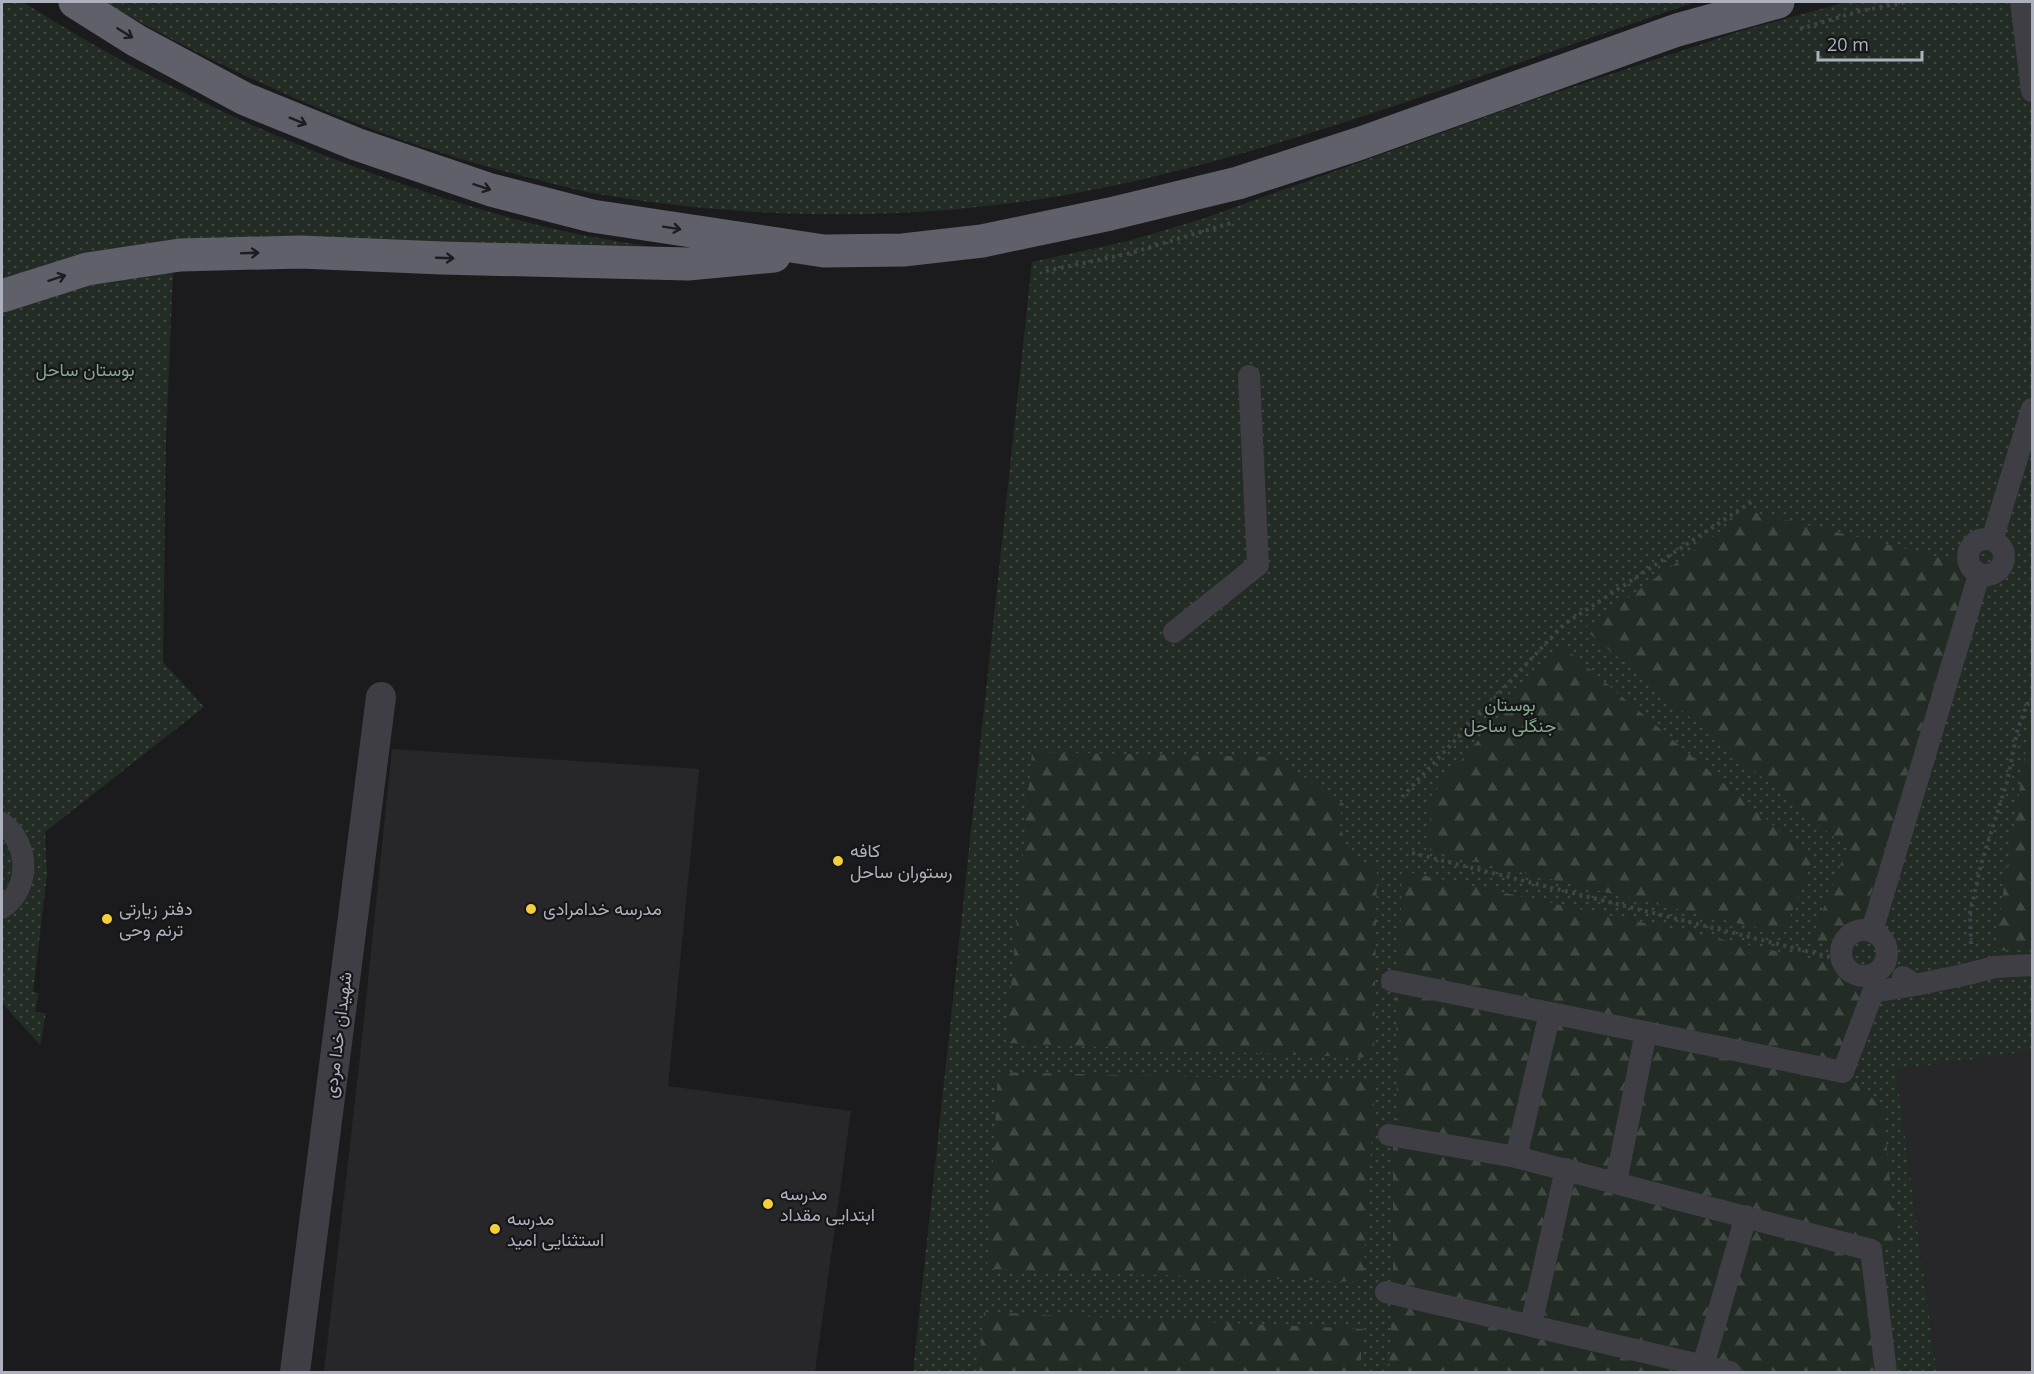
<svg xmlns="http://www.w3.org/2000/svg" width="2034" height="1374" font-family="'Open Sans',Vazirmatn,sans-serif">
<style>
.built{fill:#27272a}
.green{fill:url(#green-dots)}
.forest{fill:url(#forest-firs)}
.lines{fill:none;stroke-linecap:round;stroke-linejoin:round}
.path{stroke:#414349;stroke-width:4;stroke-dasharray:3 4.5;stroke-linecap:butt}
.pedestrian{stroke:#3e3e44;stroke-width:22}
.minor{stroke:#3e3e44;stroke-width:30}
.trunk{stroke:#5f606a;stroke-width:33}
.pedestrian-bridge{stroke:#3e3e44;stroke-width:22}
.oneway{stroke:#1d1d20}
.poi-dot{fill:#f5ce3b;stroke:#161618;stroke-width:2}
.labels{text-anchor:middle;stroke-width:4.5;stroke-linejoin:round;paint-order:stroke}
.park-label{font-size:18px;fill:#84a88b;stroke:#161618}
.poi-label{font-size:18px;fill:#adb0bd;stroke:#161618;text-anchor:start}
.street-label{font-size:18px;fill:#adb0bd;stroke:#161618}
</style>
<defs>
<pattern id="green-dots" width="8" height="8" patternUnits="userSpaceOnUse" patternTransform="scale(1.5)"><rect width="8" height="8" fill="#222c24"/><path d="M2 2h.1M6 6h.1" fill="none" stroke="#3f4842" stroke-width="1.8" stroke-linecap="round"/></pattern>
<pattern id="forest-firs" width="22" height="20" patternUnits="userSpaceOnUse" patternTransform="scale(1.5)"><rect width="22" height="20" fill="#222c24"/><path d="M5 1l3.5 6h-7zM16 11l3.5 6h-7z" fill="#3f4842"/></pattern>
</defs>
<rect width="100%" height="100%" fill="#1b1b1d"/>
<path class="built" d="M392,749L699,769L668,1086L851,1111L815,1372H324L361,1048Z
M2032,1051V1372H1937L1896,1070Z"/>
<path class="green" d="M2,2H23C182,103 355,177 537,225C589,238 644,245 697,255L161,242L81,253L2,279Z
M104,2H1696C1508,64 1324,138 1131,182C953,222 772,224 592,193C568,188 543,181 519,175C373,138 235,77 104,2Z
M1846,2H2032V1051L1896,1070L1937,1372H913L1032,262L1128,241L1202,219L1536,99L1741,31Z
M173,271L166,442L163,662L204,707L45,832L47,875L33,992L39,993L35,1012L46,1013L40,1045L2,1003V309L64,289Z"/>
<path class="forest" d="M1749,511L1956,561L1967,577L1862,924L1850,930L1838,943H1810L1847,848L1584,629Z
M1560,644L1813,859L1783,934L1430,851V797Z
M2032,711V949L1994,951Z
M1032,752L1274,757L1344,804L1338,821L1351,858L1377,867L1374,1058L1006,1043Z
M1402,871L1836,964L1845,976L1861,979L1868,984L1840,1069L1399,976Z
M1396,986L1539,1017L1512,1151L1397,1130Z
M1553,1018L1641,1036L1614,1177L1521,1155Z
M1647,1035L1859,1083L1883,1110L1897,1249L1619,1180Z
M998,1072L1375,1081L1363,1282L987,1269Z
M1393,1140L1560,1173L1525,1315L1393,1286Z
M1572,1175L1740,1219L1700,1361L1540,1322Z
M1749,1221L1866,1255L1880,1372H1749L1708,1362Z
M1392,1301L1662,1366L1660,1372H1389Z
M984,1312L1363,1329L1360,1372H978Z"/>
<g class="lines">
<path class="path" d="M1800,29L1860,11L1907,2
M1046,271L1131,253L1234,222
M1402,797L1563,625L1753,501
M1412,853L1842,960
M1971,944L1970,913L1982,861L2007,782L2017,732L2027,704L2032,703"/>
<path class="pedestrian" d="M2021,2L2032,91
M1968 557a18 18 0 1 1 36 0a18 18 0 1 1-36 0Z
M1992,540L2032,409
M1174,632L1258,565L1249,376
M2,823C30,844 31,888 2,908
M1841 953a23 23 0 1 1 46 0a23 23 0 1 1-46 0Z
M1872,931L1979,575
M1995,967L2032,965
M1903,977L1915,985L1968,974
M1392,981L1843,1072L1873,992L1915,985
M1389,1135L1516,1157L1871,1250L1886,1372
M1516,1157L1550,1013
M1616,1182L1646,1032
M1386,1292L1730,1372
M1531,1325L1566,1169
M1703,1366L1746,1216"/>
<path class="minor" d="M295,1372L381,697"/>
<path class="trunk" d="M75,2L137,41L245,99L356,144L491,190L592,216L824,251L903,250L982,241L1110,214L1238,183L1361,143L1677,30L1778,2
M2,296L87,269L180,255L300,252L442,258L688,264L774,256"/>
<path class="pedestrian-bridge" d="M1968,974L1995,967"/>
</g>
<defs><path id="oneway-shaft" d="M-6 0H5M1.5-3L5.5 0L1.5 3" fill="none" stroke-width="1.6" stroke-linecap="round" stroke-linejoin="round" transform="scale(1.5)"/></defs>
<g class="oneway">
<use href="#oneway-shaft" transform="translate(125 33) rotate(32)"/>
<use href="#oneway-shaft" transform="translate(298 121) rotate(22)"/>
<use href="#oneway-shaft" transform="translate(482 187) rotate(18)"/>
<use href="#oneway-shaft" transform="translate(672 228) rotate(9)"/>
<use href="#oneway-shaft" transform="translate(250 253) rotate(-2)"/>
<use href="#oneway-shaft" transform="translate(445 258) rotate(2)"/>
<use href="#oneway-shaft" transform="translate(57 278) rotate(-18)"/>
</g>
<g class="poi-dot">
<circle cx="838" cy="861" r="6"/>
<circle cx="531" cy="909" r="6"/>
<circle cx="107" cy="919" r="6"/>
<circle cx="768" cy="1204" r="6"/>
<circle cx="495" cy="1229" r="6"/>
</g>
<g class="labels">
<g class="park-label">
<text x="85" y="376">بوستان ساحل</text>
<text x="1510" y="711">بوستان<tspan x="1510" dy="21">جنگلی ساحل</tspan></text>
</g>
<g class="poi-label">
<text x="850" y="857">کافه<tspan x="850" dy="21">رستوران ساحل</tspan></text>
<text x="119" y="915">دفتر زیارتی<tspan x="119" dy="21">ترنم وحی</tspan></text>
<text x="543" y="915">مدرسه خدامرادی</text>
<text x="780" y="1200">مدرسه<tspan x="780" dy="21">ابتدایی مقداد</tspan></text>
<text x="507" y="1225">مدرسه<tspan x="507" dy="21">استثنایی امید</tspan></text>
</g>
<g class="street-label">
<text transform="translate(338 1035) rotate(-83)" y="6">شهیدان خدا مردی</text>
</g>
</g>
<rect width="2034" height="1374" fill="none" stroke="#adb0bd" stroke-width="6"/>
<path d="M1818 51v9h104v-9" fill="none" stroke="#adb0bd" stroke-width="3"/>
<text x="1827" y="51" font-size="18" fill="#adb0bd" stroke="#161618" stroke-width="4.5" paint-order="stroke">20 m</text>
</svg>
